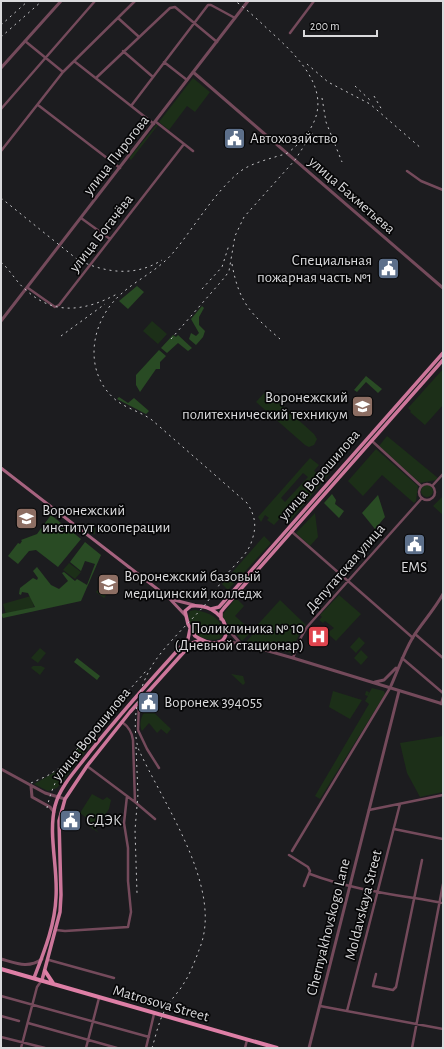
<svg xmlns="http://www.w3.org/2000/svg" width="444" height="1049" font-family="'Alegreya Sans',sans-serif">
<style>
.green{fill:#1c2f18;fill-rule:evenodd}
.forest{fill:#294b24}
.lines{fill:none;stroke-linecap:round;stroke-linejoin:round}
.minor{stroke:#744a5b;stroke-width:2.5}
.tertiary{stroke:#744a5b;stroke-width:3}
.secondary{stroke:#a6637f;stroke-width:3}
.primary{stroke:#cc769a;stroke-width:3.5}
.trunk{stroke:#de7fa6;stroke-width:4}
.rail{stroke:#c5c5c8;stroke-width:1;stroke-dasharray:2 4;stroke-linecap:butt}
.labels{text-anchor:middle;stroke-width:3.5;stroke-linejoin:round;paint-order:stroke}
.poi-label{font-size:15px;fill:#dadadc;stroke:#070708;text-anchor:start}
.street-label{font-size:15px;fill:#dadadc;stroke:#070708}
</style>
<rect width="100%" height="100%" fill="#1c1c1f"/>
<path class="green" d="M193,78L210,92L195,112L187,106L169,130L159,122Z
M157,124L158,125L131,160L129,158Z
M152,321L167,334L158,344L143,331Z
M443,369V405L425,425L410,412L411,411L408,408Z
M266,391L314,434L317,439L314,445L309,447L305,445L256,402Z
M387,436L438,478L436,480L420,483L379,446Z
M376,449L418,486L416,501L414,503L382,475L363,496L348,481Z
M310,458L319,465L314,471L319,475L323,470V467L330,473L290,521L283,515L274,525L267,520L269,518L265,515L261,522L258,517ZM303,473L308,477L285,502L281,498Z
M421 491a6 6 0 1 1 12 0a6 6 0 1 1-12 0Z
M443,496V515L433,506Z
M315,513L318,537L310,546L296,533Z
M92,523L95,525V535L82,525Z
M264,536L271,543L228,590L222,584Z
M69,563L81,572L75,579L63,570Z
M102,585L110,591L104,598L96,592Z
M339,595L361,614L336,641L327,633L334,628L325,621L323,623L319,620L322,617L320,615Z
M31,596L34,607L6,614L3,604Z
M236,598L244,606L235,616L252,631L280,600L306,625L301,630L291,653L246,642L254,633L252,631L242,641L223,618V614Z
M195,610C209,613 217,615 224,630L221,638C214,642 199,639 194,632C191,627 190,621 188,616L190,611Z
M359,637L365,643L356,653L350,647Z
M40,648L46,653L38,663L31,658Z
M361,650L368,657L361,665L354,658Z
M33,666H41L45,668L40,675L31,668Z
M231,674L243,676L245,683L243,685Z
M372,688L384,691L385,694L320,799L315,796L369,704L365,701L368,696L365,695L366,691L369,692L368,695Z
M333,691L362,700L350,719L329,707Z
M148,707L171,729L167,734L161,729L157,733L149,723L142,731C138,723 142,714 148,707Z
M91,733L98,736L57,788L48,791L34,784L57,771Z
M443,736V792L420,797L407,773L400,743Z
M92,794L103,800L107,797L111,800L109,809L95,829L99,833L86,824L88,819L80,813Z"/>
<path class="forest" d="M137,286L144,292L128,309L119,301Z
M202,306L204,308L199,317V325L205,331L203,337L196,345L189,339L191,333L196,336L199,333L191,319Z
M173,335L176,337L178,335L192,348L188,351L178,343L167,353L161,348Z
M159,350L166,356L160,362V369H156L140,392L136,385V375Z
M366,376L382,389L378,393L366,382L357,392L354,390Z
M119,397L128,403L134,398L149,411L146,414L117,399Z
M332,494L336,500L335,504L344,511L339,518L324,503Z
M378,495L385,517L375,529L362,513Z
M51,515L81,539L58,567L36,550L29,551L18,564L8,556L18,543L20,544L22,541L21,540L37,534Z
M85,542L101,555L81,601L3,618L1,614L35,607L28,593L22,592L21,595L19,594L20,588L33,578L37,580L38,578L33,571L37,567L51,585L59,589L68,581L62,573L64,572L75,581L77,579L87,585L95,564L85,561L81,571L70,562Z
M77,658L100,676L97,680L74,662Z"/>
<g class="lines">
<path class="minor" d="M118,18L138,36
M290,33L314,1
M25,41L63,72
M123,51L153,77
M74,61L154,124
M164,62L187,80
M96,78L170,8L175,7L217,42
M38,105L120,168
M131,106L208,5H211L235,18
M1,109L95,1
M156,122L193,151
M1,151L63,72L135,1
M407,171L421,181L443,190
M81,218L110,239
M28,288L55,307L59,305L184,144
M372,441L421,486
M419 492a8 8 0 1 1 16 0a8 8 0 1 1-16 0Z
M433,485L443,474
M291,531L413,638
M415,634L443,658
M293,658L299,641L307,627L422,498
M402,658L443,693
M139,702L138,730L147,749L159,768
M441,704L443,697
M122,722C129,727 132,732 133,740L135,802L155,819
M87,766L135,802
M369,810L443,795
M394,829L443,839
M292,851L390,688
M289,855L308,867L310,871L304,886
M310,874C352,890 399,895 443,903
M56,930L65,931L128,927L131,912L128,881V848L124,823L127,796
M49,960L114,978
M376,974L373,986L393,990L396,987L422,860
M1,996L149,1037
M320,1006L443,1029
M347,1011L400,804
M1,1016L19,1021
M28,1023L117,1048
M1,1037L45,1048
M21,1048L37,987L42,980
M86,1048L99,998
M146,1048L154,1014
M245,1048L247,1040
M412,1048L443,884
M443,1048V1046"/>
<path class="tertiary" d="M1,68L61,1
M193,72L443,288
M1,321L248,1
M226,627L240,643
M218,642L240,643L293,658L443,704
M375,682L384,680L396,668
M390,688C398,670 403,654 413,637C422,623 434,610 443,594
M1,769L45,793L65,799
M31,786L32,797L50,807L54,812
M1,959C16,963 28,969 42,959
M309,1048L399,691"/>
<path class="secondary" d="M1,468L169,598L185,615
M170,599L194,605"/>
<path class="primary" d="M191,606C235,602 239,663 195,636L188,624L185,611Z
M211,609L219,607L443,353
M221,619V612L224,608L443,360
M34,978C44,952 55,925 56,897C58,867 48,835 55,806C60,786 77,769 89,753C121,713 154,676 188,639L190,629
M42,980L60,912L61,895L59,821L65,799L87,766L130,712L192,643L202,640"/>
<path class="trunk" d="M1,969L277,1048
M45,971L53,983"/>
<path class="rail" d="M1,25L28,1
M1,37L42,1
M307,64L328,82L370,104L422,149
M355,86L372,102
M374,96L382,110
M322,98L326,122L342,162
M1,198L78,260C106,273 135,277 162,260
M1,262C11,271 16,282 26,290C54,316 85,311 117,294
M232,264C239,303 251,314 280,339
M202,289L222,267L229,245
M61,336L105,304
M171,339L225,277L229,271L235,236L244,217L295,160L313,132
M136,747L138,794L135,830L137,893
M31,783L47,776L61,767
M47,808C51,789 59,773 70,757L146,671
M152,1048C156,1035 159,1020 166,1008C171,999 179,992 184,983C190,974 195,961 199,950C225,889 163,804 138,748C131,720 138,688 153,664C167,643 187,625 204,606C212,596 219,585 227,574C235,564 249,553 252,540C257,526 255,515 247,503L152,420C141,412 128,409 117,401C83,374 89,323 120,295C136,280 157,271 172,254C194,228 211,197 237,174C247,165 262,161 275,157C280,155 285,155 289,152C343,108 312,69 272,33C260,22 248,10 235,1"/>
</g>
<defs>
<symbol id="civic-square" viewBox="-11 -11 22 22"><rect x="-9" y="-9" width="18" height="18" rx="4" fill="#5c6f8a" stroke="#070708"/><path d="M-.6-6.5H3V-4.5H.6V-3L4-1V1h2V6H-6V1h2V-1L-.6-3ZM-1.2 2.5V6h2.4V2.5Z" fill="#fff"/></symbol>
<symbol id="university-square" viewBox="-11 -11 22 22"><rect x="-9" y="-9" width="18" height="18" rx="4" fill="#8d6e63" stroke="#070708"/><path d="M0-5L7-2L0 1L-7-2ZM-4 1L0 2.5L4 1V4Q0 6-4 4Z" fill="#fff"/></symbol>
<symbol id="hospital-square" viewBox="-11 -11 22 22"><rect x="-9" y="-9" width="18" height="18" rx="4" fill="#e0444e" stroke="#070708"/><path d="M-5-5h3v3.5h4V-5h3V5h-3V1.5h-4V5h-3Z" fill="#fff"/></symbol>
</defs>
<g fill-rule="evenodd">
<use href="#civic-square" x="222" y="126" width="25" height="25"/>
<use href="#civic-square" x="376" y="256" width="25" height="25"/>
<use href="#university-square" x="350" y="394" width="25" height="25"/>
<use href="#university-square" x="14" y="506" width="25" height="25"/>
<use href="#civic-square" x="402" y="532" width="25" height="25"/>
<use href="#university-square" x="96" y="572" width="25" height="25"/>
<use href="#hospital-square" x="306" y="624" width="25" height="25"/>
<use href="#civic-square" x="136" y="690" width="25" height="25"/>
<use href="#civic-square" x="58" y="808" width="25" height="25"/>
</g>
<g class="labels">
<g class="poi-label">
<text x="250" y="143">Автохозяйство</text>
<text x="372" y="265" text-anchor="end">Специальная<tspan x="372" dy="17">пожарная часть №1</tspan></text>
<text x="348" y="402" text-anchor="end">Воронежский<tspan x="348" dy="17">политехнический техникум</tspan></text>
<text x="42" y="515">Воронежский<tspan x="42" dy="17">институт кооперации</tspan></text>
<text x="414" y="572" text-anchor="middle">EMS</text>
<text x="124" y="581">Воронежский базовый<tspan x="124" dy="17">медицинский колледж</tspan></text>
<text x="304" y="633" text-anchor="end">Поликлиника № 10<tspan x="304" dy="17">(Дневной стационар)</tspan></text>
<text x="164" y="707">Воронеж 394055</text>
<text x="86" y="825">СДЭК</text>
</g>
<g class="street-label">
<text transform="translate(116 155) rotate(-52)" y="5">улица Пирогова</text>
<text transform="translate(352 195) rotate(41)" y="5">улица Бахметьева</text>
<text transform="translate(101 233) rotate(-52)" y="5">улица Богачёва</text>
<text transform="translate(319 475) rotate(-49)" y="5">улица Ворошилова</text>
<text transform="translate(345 568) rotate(-49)" y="5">Депутатская улица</text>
<text transform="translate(91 734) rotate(-51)" y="5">улица Ворошилова</text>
<text transform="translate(363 905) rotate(-76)" y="5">Moldavskaya Street</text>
<text transform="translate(328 927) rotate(-76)" y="5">Chernyakhovskogo Lane</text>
<text transform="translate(161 1003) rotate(16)" y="5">Matrosova Street</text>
</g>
</g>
<rect width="444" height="1049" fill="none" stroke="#dadadc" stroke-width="4"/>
<path d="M304 30v6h73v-6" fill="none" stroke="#dadadc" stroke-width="2"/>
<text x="310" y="30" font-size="12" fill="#dadadc" stroke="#070708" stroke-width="3" paint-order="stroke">200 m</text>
</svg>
